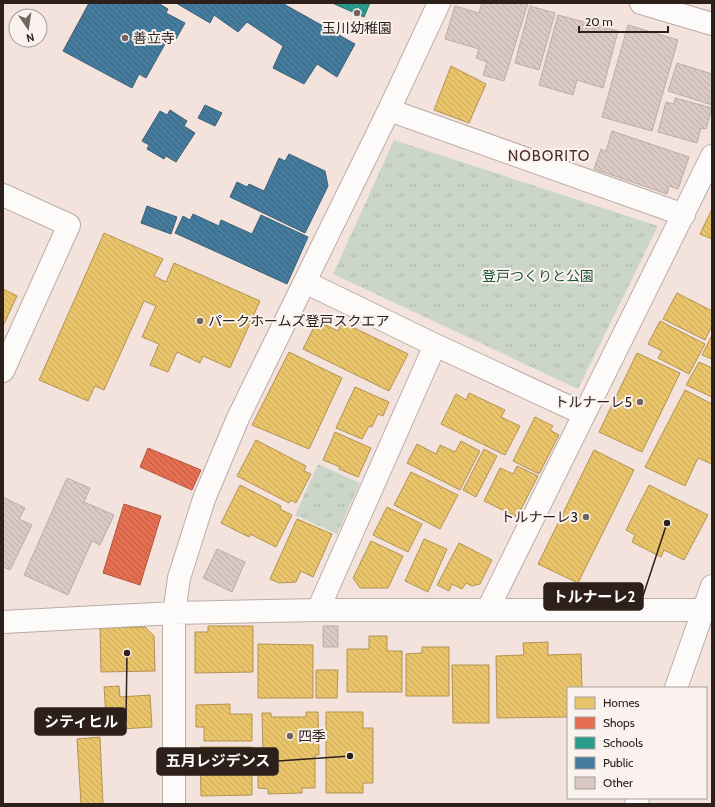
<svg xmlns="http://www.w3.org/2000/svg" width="715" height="807" font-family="Cabin,'Noto Sans JP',sans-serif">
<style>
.grass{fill:url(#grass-tufts)}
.homes{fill:url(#homes-back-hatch);stroke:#b19352}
.shops{fill:url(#shops-back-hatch);stroke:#af5741}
.schools{fill:url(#schools-back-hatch);stroke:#2b786c}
.public{fill:url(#public-back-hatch);stroke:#3e6076}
.building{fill:url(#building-back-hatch);stroke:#bbada8}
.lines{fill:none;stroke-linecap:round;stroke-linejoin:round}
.minor-casing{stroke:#baaca7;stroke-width:24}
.tertiary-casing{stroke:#baaca7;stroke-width:24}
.minor{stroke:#fdfbfa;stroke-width:22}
.tertiary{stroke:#fdfbfa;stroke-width:22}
.poi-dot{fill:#73645f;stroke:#f9f2ef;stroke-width:1.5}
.labels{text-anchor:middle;stroke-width:4;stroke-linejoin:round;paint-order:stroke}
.poi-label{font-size:14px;fill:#2d201b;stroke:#f9f2ef;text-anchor:start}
.park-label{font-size:14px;fill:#1b563c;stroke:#f9f2ef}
.neighbourhood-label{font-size:15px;letter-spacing:1px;fill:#4d3126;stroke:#f9f2ef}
.leader{fill:none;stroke:#2d201b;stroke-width:1.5}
.callout-dot{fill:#2d201b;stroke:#f9f2ef;stroke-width:1.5}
.callout{fill:#2d201b;stroke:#2d201b;stroke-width:1.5}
.callout-label{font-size:15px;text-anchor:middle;font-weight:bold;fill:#fff}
</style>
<defs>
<pattern id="grass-tufts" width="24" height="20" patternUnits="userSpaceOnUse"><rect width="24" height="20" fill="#cbd6c9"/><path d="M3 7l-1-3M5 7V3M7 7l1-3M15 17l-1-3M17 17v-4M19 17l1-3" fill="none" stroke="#afb7ac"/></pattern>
<pattern id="homes-back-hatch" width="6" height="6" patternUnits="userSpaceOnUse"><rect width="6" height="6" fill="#e9c46a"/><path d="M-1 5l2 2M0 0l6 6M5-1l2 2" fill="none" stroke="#c8a85b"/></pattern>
<pattern id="shops-back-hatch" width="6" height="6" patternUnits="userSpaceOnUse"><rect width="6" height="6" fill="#e76f51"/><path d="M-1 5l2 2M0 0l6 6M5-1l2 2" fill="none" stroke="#bc5b42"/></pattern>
<pattern id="schools-back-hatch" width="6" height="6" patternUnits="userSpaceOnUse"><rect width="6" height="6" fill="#2a9d8f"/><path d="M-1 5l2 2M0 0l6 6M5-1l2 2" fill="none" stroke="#248074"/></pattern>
<pattern id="public-back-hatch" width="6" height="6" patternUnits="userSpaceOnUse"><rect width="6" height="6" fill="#457b9d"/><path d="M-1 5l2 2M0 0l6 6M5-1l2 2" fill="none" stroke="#3a647f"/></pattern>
<pattern id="building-back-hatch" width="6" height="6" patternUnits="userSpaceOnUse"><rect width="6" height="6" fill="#dbc9c3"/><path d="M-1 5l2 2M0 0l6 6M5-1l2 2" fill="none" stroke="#bcaca7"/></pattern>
</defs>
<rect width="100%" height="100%" fill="#f4e3dd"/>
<path class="grass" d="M394,140L658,226L578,389L333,274Z
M318,464L360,483L337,534L295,515Z"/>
<path class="homes" d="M451,66L486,84L469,123L434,110Z
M712,209V239L700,234Z
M104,233L163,259L154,276L166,282L174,263L260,301L230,368L203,356L200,363L177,352L168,372L150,365L159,344L142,337L156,306L144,301L104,390L95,386L88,401L39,380Z
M3,289L17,296L3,326Z
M677,293L712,311V326L705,340L663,319Z
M317,321L338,331L342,322L408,354L389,391L303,349Z
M660,321L705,344L689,374L658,358L662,351L648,344Z
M712,335V359L702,355Z
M289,352L342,378L309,449L252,425Z
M637,353L680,373L642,452L599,432Z
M699,362L712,368V397L686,385Z
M355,387L389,402L383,416L378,414L372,427L369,426L362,439L336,428Z
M685,390L712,404V464L698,458L685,486L645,467Z
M469,393L505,410L501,417L520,426L505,455L441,424L456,394L466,400Z
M535,417L553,426L550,430L559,435L539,474L513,461Z
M335,432L371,448L358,477L339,469L340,467L323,460Z
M256,440L306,466L304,471L311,474L296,503L291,500L289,503L237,476Z
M461,441L480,451L460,490L407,463L417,444L436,454L440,445L455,452Z
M484,449L497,456L476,497L463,490Z
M594,450L634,470L578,583L538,564Z
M517,466L538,476L517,517L484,501L500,468L513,474Z
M411,472L458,495L440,529L394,505Z
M240,485L281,506L280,509L292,515L276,547L250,534L249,537L221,523Z
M649,485L708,515L684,560L664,550L661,557L632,542L635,535L626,530Z
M387,507L422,524L408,552L373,535Z
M297,519L332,534L313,577L301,571L296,582L279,583L270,579Z
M424,539L447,549L428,592L405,581Z
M371,541L403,556L388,588H360L353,578Z
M459,543L492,560L480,584L472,586L466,583L462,589L452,584L449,591L437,585Z
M208,626H253V672L195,673V632H208Z
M145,627L154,636L155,671L101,672L100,628Z
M369,636H387V651H402V692H347V649H369Z
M548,642V655L581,654L582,688H568V717L497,718L496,656L524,655L523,643Z
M258,644L313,645V698H258Z
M422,647H449V696H406V654L422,653Z
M452,665H489V723H453Z
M316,670H338L337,698H316Z
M119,686L120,697L150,695L152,727L107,730L104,687Z
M230,704V714H252V741H204V727H196V705Z
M306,712H318L319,755H315V788H302V793L268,794V789L258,788V765L272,764L271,755L263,756L262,713H271V717H306Z
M326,712H363V728H373V783H363V793H326Z
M100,737L103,804H81L77,739Z
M200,747H252V795L201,796Z"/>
<path class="shops" d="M148,448L201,470L192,490L140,467Z
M124,504L161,516L140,585L103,573Z"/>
<path class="schools" d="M332,3H370L364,17Z"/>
<path class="public" d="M89,3H158L168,9L166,13L185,23L176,39L165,33L160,41L165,44L146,78L139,74L132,88L63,51Z
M176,3H282L355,44L337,77L317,64L304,84L273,68L283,46L247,22L238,32L214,15L210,23Z
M205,105L222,113L215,126L198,118Z
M170,110L187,121L184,126L195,133L176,162L166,156L164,159L147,149L149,145L142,141L160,111L167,115Z
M289,154L325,171L328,186L305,233L230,197L237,182L247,187L249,184L264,191L279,158L285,161Z
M147,206L177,217L171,234L141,223Z
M193,214L219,226L221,220L252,234L261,215L308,237L287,284L175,233L183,216L190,220Z"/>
<path class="building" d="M482,3H528L504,81L483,75L487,62L476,58L479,49L445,39L455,6L479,13Z
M530,6L555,13L539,70L515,63Z
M558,15L618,31L603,88L577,80L573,95L539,85Z
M628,25L678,40L652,131L602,117Z
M677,63L712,74V105L668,91Z
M675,98L712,108L706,129L701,128L697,143L658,132L666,102L674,104Z
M612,131L689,157L678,189L669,186L667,194L594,169L601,149L606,151Z
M67,478L90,488L84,502L114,515L100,545L92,541L68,595L24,575Z
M3,497L25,508L19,519L32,525L10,570L3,567Z
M217,549L245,562L232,592L203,578Z
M323,626H338V647H323Z"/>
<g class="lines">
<defs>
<path id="minor" d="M641,3L712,24
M389,110L684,215
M3,195L69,225L3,371
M305,282L435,345L584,414
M488,609L712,156
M318,610L435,345
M3,622L174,613L318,610H712
M174,804V613L179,578L204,499L238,418L389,110L439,3"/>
<path id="tertiary" d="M676,688L712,586
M636,804L638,798"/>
</defs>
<use href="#minor" class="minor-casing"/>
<use href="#tertiary" class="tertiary-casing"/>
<use href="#minor" class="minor"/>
<use href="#tertiary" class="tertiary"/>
</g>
<g class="poi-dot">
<circle cx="357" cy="13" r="4"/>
<circle cx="125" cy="38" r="4"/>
<circle cx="200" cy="321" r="4"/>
<circle cx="640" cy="402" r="4"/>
<circle cx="586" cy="517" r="4"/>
<circle cx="290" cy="736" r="4"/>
</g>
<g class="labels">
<g class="poi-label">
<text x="357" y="33" text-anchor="middle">玉川幼稚園</text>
<text x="133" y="43">善立寺</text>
<text x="208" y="326">パークホームズ登戸スクエア</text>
<text x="632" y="407" text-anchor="end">トルナーレ5</text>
<text x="578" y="522" text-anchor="end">トルナーレ3</text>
<text x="298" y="741">四季</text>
</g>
<g class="park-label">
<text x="538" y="281">登戸つくりと公園</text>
</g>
<g class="neighbourhood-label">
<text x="549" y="161">NOBORITO</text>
</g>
</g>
<path class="leader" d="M667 523L643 596M127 653L126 721M350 756L278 761"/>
<g class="callout-dot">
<circle cx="667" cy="523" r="4"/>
<circle cx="127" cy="653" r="4"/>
<circle cx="350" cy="756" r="4"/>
</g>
<g class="callout">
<rect x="544" y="583" width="99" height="27" rx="4"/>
<rect x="35" y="708" width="91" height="27" rx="4"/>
<rect x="157" y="748" width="121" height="27" rx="4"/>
</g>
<g class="callout-label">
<text x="594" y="602">トルナーレ2</text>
<text x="81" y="727">シティヒル</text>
<text x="218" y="766">五月レジデンス</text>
</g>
<rect width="715" height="807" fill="none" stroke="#2d201b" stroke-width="8"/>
<rect x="567" y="687" width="140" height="112" fill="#f9f2ef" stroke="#a79e9a"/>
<rect x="575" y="697" width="20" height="12" fill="#e9c46a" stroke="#a79e9a"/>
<text x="603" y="707" font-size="12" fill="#2d201b">Homes</text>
<rect x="575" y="717" width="20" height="12" fill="#e76f51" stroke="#a79e9a"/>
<text x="603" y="727" font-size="12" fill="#2d201b">Shops</text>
<rect x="575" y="737" width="20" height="12" fill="#2a9d8f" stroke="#a79e9a"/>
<text x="603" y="747" font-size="12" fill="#2d201b">Schools</text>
<rect x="575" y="757" width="20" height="12" fill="#457b9d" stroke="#a79e9a"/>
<text x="603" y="767" font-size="12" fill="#2d201b">Public</text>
<rect x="575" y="777" width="20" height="12" fill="#dbc9c3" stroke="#a79e9a"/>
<text x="603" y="787" font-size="12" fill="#2d201b">Other</text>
<g transform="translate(28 28) rotate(167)"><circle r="19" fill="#f9f2ef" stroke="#a79e9a"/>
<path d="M0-3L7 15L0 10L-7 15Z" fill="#73645f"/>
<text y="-6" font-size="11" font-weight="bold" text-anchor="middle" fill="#2d201b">N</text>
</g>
<path d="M579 26v6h89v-6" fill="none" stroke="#2d201b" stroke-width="2"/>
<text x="585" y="26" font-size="12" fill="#2d201b" stroke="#f9f2ef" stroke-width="3" paint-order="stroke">20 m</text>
</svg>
